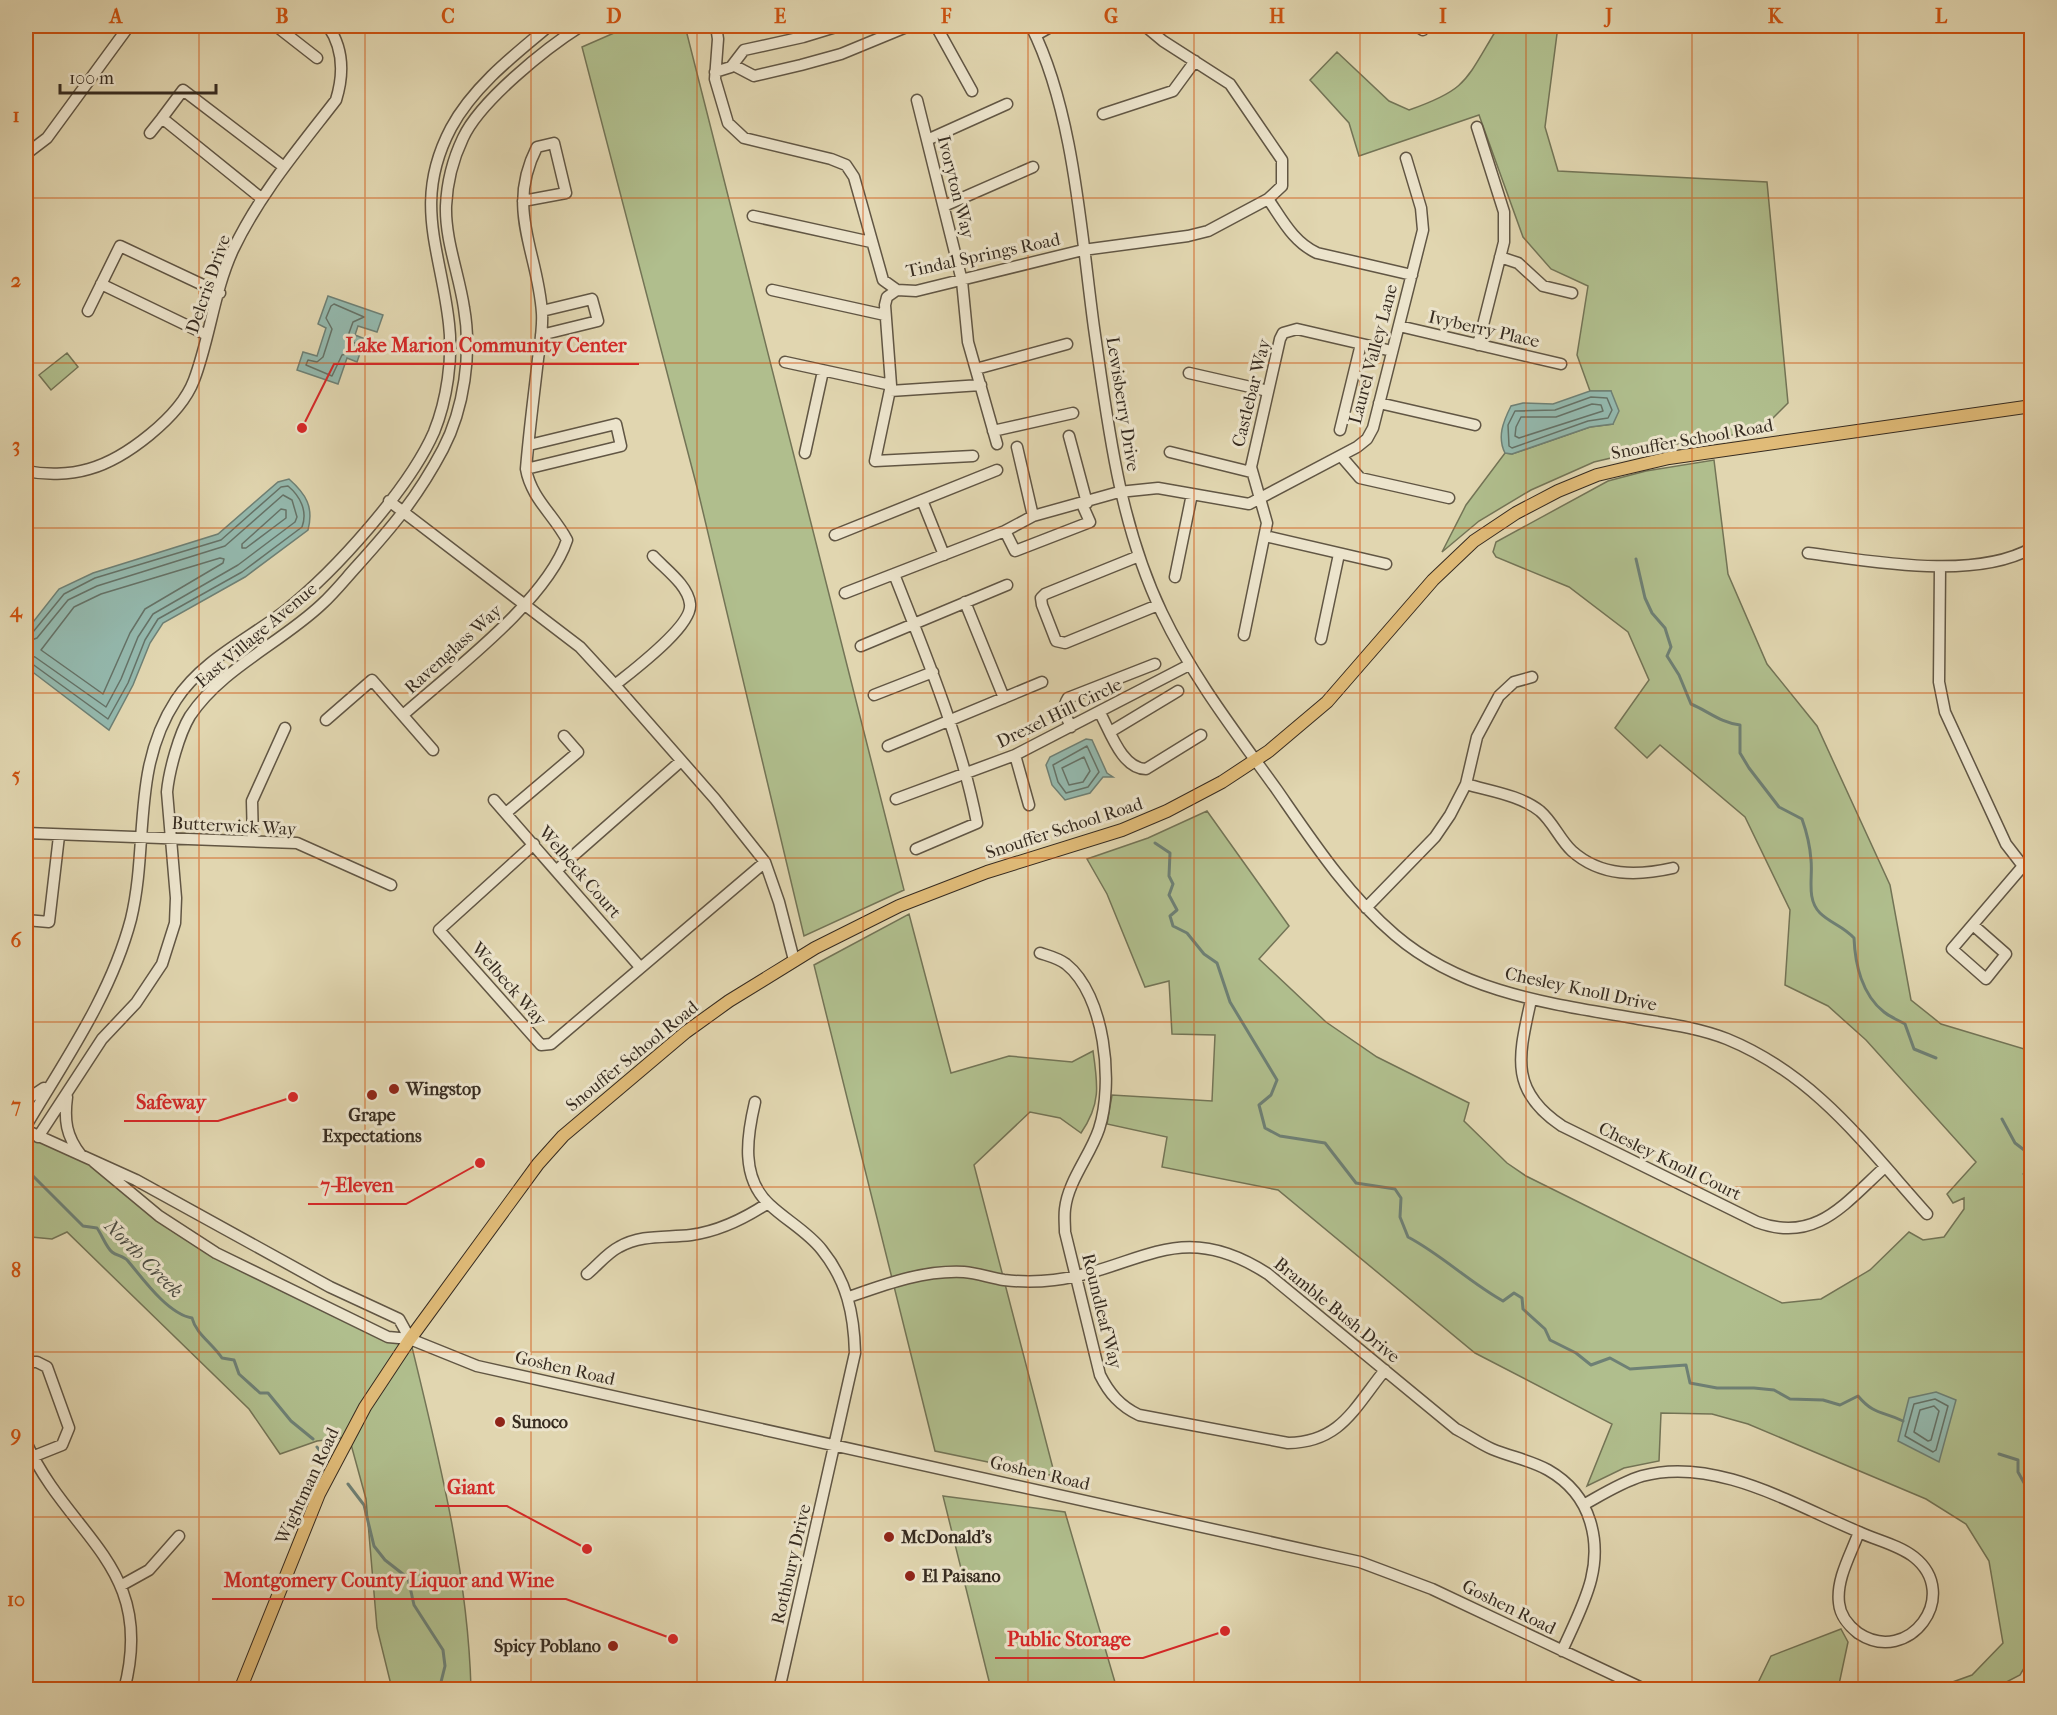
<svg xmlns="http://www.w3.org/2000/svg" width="2057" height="1715" font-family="'IM FELL French Canon',serif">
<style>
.green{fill:#b0be8d;stroke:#737456;stroke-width:1.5}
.water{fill:#94b9ae;stroke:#6e8075;stroke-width:1.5}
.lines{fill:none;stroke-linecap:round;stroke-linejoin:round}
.shore{stroke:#657267;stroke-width:1.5}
.stream{stroke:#6e8075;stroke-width:3}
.minor-casing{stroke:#615644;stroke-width:13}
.major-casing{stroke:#362b20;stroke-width:14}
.minor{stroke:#ece4cc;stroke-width:10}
.major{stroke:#e0bb78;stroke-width:12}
.grid{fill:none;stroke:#cd520f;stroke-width:1.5;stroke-opacity:0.55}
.poi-dot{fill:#8f2418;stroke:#ece4cc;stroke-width:2}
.labels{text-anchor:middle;stroke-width:6;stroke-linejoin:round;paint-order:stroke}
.street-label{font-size:18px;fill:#362b20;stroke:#ece4cc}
.poi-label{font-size:18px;font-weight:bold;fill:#362b20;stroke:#ece4cc;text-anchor:start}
.water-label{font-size:20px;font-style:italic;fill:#4e4e44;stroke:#ece4cc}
.leader{fill:none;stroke:#d62828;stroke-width:2}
.callout-dot{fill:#d62828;stroke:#ece4cc;stroke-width:2}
.callout-label{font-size:20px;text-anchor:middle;font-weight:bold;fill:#d62828;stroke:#ece4cc;stroke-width:6;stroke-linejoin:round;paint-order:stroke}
.neatline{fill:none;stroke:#cd520f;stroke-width:2}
.grid-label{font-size:20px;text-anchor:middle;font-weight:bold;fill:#cd520f}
</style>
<rect width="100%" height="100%" fill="#e1d6b0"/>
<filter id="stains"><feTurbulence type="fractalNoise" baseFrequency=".00333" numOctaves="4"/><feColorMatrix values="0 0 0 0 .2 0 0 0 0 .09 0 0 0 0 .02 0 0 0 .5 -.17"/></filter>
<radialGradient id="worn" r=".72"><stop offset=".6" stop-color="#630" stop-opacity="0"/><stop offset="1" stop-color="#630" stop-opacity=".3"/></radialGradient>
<path class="green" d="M630,26H685L904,890L804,936L698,491L582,47Z
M1495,26H1558L1545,127L1558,171L1767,182L1788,403L1760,431L1658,447L1594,462L1531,490L1479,521L1442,552L1466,505L1505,453L1512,454L1590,427L1613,424L1611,391H1590L1577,355L1588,286L1551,269L1523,237L1479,115L1359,156L1349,123L1310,80L1337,52L1389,101L1409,110C1466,90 1465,82 1495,32Z
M67,353L78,367L51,390L39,375Z
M1714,460L1728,574L1767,664L1817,726L1890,885L1911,1000L1941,1024L2031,1051L2032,1655L2020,1675L1993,1689H1933L1972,1675L2003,1643L1989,1561L1966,1524L1926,1499L1748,1424L1712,1414L1661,1413L1659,1461L1624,1468L1587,1486L1612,1424L1475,1353L1278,1190L1162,1167L1167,1137L1107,1124L1112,1095L1212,1101L1215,1035L1172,1034L1169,981L1145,987L1107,894L1087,859L1148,838L1207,811L1289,926L1259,959L1326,1022L1377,1057L1469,1103L1464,1121L1507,1163L1526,1176L1782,1303L1821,1299L1870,1270L1909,1232L1923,1240L1944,1237L1964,1209V1198L1953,1203L1947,1194L1976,1162L1866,1040L1828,1006L1785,985L1790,910L1745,817L1660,745L1647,758L1615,728L1649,680L1628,632L1569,587L1496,557L1493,552L1496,542L1608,481L1646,471Z
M909,914L951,1073L1009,1056L1072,1062L1093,1051C1098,1085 1101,1104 1081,1133L1060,1118L1030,1112L974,1165L1055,1476L935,1451L814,965Z
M26,1129L81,1155L216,1253L346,1317L410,1339C438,1454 468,1572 471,1689H392L377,1628L366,1499L349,1437L317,1441L280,1454L249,1409L67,1232L52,1239L31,1237L26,1232Z
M943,1496L1065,1512L1117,1689H991Z
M1841,1629L1848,1642L1838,1689H1755L1771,1656Z"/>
<path class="water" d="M328,296L383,315L377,332L358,326L355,335L365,339L357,362L347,358L338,384L297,370L303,352L317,356L326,328L318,324Z
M1590,391H1611L1619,411L1613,424L1590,427L1512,454L1505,453C1497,437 1503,422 1511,406L1523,403L1553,404Z
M289,479C306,494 314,507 308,530L245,577L163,623L150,643L133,685L109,730L26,667V631L59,589L93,573L218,534L278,482Z
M1086,739L1092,740L1107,773L1113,777H1103L1090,793L1065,800L1052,785L1046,765L1050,757Z
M1936,1392L1956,1400L1939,1462L1898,1441L1909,1398Z"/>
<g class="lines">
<path class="shore" d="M334,304L364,317L353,322L349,333L350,339L356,344L354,352L342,355L332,376L306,365L308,360L317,362L323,357L332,329L326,318L331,306Z
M1591,397L1607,398L1612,410L1608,418L1588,421L1512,448L1509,446L1508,425L1515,411L1555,410Z
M1592,404L1601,405L1603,411L1519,438L1515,436L1516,427L1521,417H1556Z
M281,509L286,510V518L246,548H242V544Z
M220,558L224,559L223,563L145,609L130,633L103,694L41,650L74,607L101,594Z
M26,634L33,632L64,594L95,578L221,540L281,487L288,486C300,496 308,511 302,527L242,572L158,619L145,640L128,683L108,719L31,663L26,662
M26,642L37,638L68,600L97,586L225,546L283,495L292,500L297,517L295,522L238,565L153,614L138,637L121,679L106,707L35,657L26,655
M1087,746L1099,772L1088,787L1066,793L1058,782L1053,765Z
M1084,757L1090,771L1083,782L1069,785L1062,768Z
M1935,1399L1948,1406L1936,1450L1933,1452L1905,1436L1914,1404Z
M1934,1406L1939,1411L1931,1440L1928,1441L1914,1432L1920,1410Z"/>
<path class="stream" d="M1636,559L1645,598L1652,613L1665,628L1671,647L1667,656L1679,675L1691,704C1708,711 1721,723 1740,725V753L1749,768L1779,807L1802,819C1807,833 1810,845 1811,860C1813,877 1806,899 1820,913C1830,923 1843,926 1854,938C1855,964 1862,995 1884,1012C1890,1017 1898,1020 1905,1024L1914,1049L1936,1058
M1155,843L1170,853L1169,876L1173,884L1169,895L1177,910L1170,916L1173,926L1187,933L1204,954L1217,963L1230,1002L1277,1080L1271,1095L1259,1105L1265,1128L1280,1136L1325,1143L1356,1183L1395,1189L1401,1198L1400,1217L1408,1237C1442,1255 1469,1282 1503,1301L1514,1293L1522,1298L1523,1309L1545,1329L1550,1340L1576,1353L1591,1365L1610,1358L1630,1369L1686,1365L1690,1383L1717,1388H1754L1774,1390L1790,1399L1823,1400L1840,1405L1858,1396C1874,1415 1882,1411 1903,1421
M2002,1119L2015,1143L2032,1156
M2032,1164L2024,1174L2032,1179
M26,1169L83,1226L97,1228C102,1235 106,1247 112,1252C117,1256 124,1256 128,1261C143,1279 168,1314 192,1318C196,1334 213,1344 222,1358L234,1360L239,1374L260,1393H268L291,1421L313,1439
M317,1447L322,1454
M1999,1454L2018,1460V1472L2032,1497
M348,1484L364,1505L374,1546L385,1560L408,1578L414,1605L443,1650L445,1666L439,1690"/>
<defs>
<path id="minor" d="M276,26L317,58
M716,26L718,39L715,79L728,123L744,138L831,159L846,165L854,177L883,280L897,290L916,291L1083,250L1188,236L1208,231L1268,199L1282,186V160L1230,84L1163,41L1145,26
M936,26L972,91
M1031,26C1074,111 1081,233 1094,328C1108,425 1119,523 1162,613C1192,676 1236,733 1277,790C1313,842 1347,894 1395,935C1464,994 1554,1004 1639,1019C1669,1024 1699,1028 1727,1039C1815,1075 1865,1145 1927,1214
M1417,26L1423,30
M1036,35L1052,26
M733,65L754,76L801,65L841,54L909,26
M715,72L731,67L744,50L803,37L839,26
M917,100L962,281L968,342L997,444
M1103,114L1173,91L1195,61
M1477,127L1504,212V242L1478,345
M150,133L162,118
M927,140L1007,104
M26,154L47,138L129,26
M261,198L162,118L183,90L284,167
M1268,199C1282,219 1293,242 1317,253L1412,275
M944,206L1033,167
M753,216L871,242
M1500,257L1518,263L1543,286L1572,293
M101,284L207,335
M772,290L885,315
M897,290L887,297L885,305L891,385L875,461L973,456
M88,311L120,246L220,293
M1399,326L1561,364
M541,335L598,321L592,299L542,311
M785,362L891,385
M976,369L1067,344
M1189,373L1268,391
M890,391L981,385
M1379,403L1475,425
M1340,430L1361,344
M993,431L1073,413
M1069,436L1087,503
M1017,447L1033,516
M1170,452L1251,472
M805,453L823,371
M1341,456L1360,478L1449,498
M526,469L621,446L616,424L529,445
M26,471C45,475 69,475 89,469C125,459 180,417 194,380C210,338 214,291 233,250C259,195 299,148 336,100C344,74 344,49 328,26
M922,500L944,555
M389,501L580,647L615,685L715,799L765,862L779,902L794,960
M1005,531L1015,551L1090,522L1082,504
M835,535L997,470
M1265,536L1386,564
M1808,553C1871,561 1974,581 2032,548
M1139,556L1045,594L1041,598L1042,605L1056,641L1065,643L1158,605
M1940,567L1939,682L1945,712L2006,844L2023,866L2032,870
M1175,577L1192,494
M845,593L894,574
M965,602L1004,698
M1244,635L1267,523L1251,467L1280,339L1283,333L1297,329L1392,351
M1321,639L1339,554
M861,646L1007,585
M615,685C632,671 693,626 690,604C688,585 665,569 653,556
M874,695L933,672
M1100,713C1110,731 1122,769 1146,769L1201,735
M403,715C451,672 547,601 567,540C554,515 531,498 526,469C529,432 534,395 538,359C540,344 543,328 542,313C538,251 505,210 537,147L554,143L566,193L523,201
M326,720L372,680L433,750
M1071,727C1066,716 1061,709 1068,698L1155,664
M1110,732L1178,691
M888,746L1042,682
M1015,755L1029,805
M1466,784C1489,791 1520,795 1540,811C1553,822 1560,840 1572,851C1601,877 1638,876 1673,868
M896,799L1015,755L1189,665
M494,800L640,967
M506,813L578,752L564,736
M26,833L297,843L391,885
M253,841L252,801L285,728
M534,844L439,930L541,1045L551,1044L765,862
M916,849L977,823C960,736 926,656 894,574L1005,531L1033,516L1119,492L1158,488L1249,504L1357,447L1367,439L1373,428L1423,230L1421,208L1406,158
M557,870L681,761
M1366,908L1435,837L1450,815L1466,784L1477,737L1499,696L1514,682L1532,677
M26,920L49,922L59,836
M1973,925L2006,954L1986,979L1952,949L2023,866
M1040,953C1049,956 1058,958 1066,964C1105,995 1114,1083 1099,1129C1090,1156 1068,1181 1065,1209C1064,1217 1065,1225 1065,1232L1100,1375C1109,1393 1120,1406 1139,1415L1288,1443C1341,1442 1354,1408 1385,1370
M1531,1000C1519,1055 1508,1090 1562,1126L1757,1222C1816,1244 1845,1203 1885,1167
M67,1097C64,1120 66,1136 81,1155
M26,1100L44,1088
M755,1102C747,1136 740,1178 770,1205C787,1221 808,1232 822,1250C847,1281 854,1314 855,1353L779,1690
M26,1126C65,1060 111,995 131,919C149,844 131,769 176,700C203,659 249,639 286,610C335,571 409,489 434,432C447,400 453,358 449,324C441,250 412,202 451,128C473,87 514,55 549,26
M32,1133L136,1180L330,1287L399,1319L410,1339
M38,1137L102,1039L136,1003L162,964L175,923L176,898L167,792C169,771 179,734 190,716C222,668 281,643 322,604C335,592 346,578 357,566C393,526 417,498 443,449C464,409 472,353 464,308C459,274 445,240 446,206C447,183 453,159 463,138C480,101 546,48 581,26
M94,1162L159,1216L216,1253L388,1337L410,1339L477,1366L1360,1562L1432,1589L1646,1690
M587,1274C597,1266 607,1253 619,1247C642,1234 666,1238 691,1235C720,1231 744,1219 768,1203
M849,1297C886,1284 923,1270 964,1272C977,1273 991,1278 1004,1280C1021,1282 1037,1282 1054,1280C1140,1269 1178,1216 1268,1274L1456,1429C1468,1435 1480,1444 1492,1449C1511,1457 1530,1460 1548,1470C1569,1482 1583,1498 1590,1521C1605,1569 1581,1608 1562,1651
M26,1362H37L47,1367L69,1428L62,1445L32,1457
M26,1442C69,1538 157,1566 124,1690
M1585,1504C1603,1494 1622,1482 1642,1476C1715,1456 1794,1505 1859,1532
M1859,1532C1876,1540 1899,1545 1914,1557C1962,1595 1909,1667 1858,1633C1849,1626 1840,1615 1839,1603C1836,1579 1851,1554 1859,1532Z
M122,1585L149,1570L179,1536
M26,1689L36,1690"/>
<path id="major" d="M240,1690L319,1494L365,1407L410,1339L538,1164L563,1136L686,1032L729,1001L815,948L899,906L987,872L1122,830L1167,811L1222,782L1269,751L1327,702L1433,580L1474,541L1516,513L1558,491L1597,475L1669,458L2032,406"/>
</defs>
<use href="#minor" class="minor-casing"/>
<use href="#major" class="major-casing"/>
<use href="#minor" class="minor"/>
<use href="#major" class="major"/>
</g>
<path class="grid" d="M199,26V1690M365,26V1690M531,26V1690M697,26V1690M863,26V1690M1028,26V1690M1194,26V1690M1360,26V1690M1526,26V1690M1692,26V1690M1858,26V1690M26,198H2032M26,363H2032M26,528H2032M26,693H2032M26,858H2032M26,1022H2032M26,1187H2032M26,1352H2032M26,1517H2032"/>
<g class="poi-dot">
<circle cx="394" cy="1089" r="6"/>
<circle cx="372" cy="1095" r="6"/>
<circle cx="500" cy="1422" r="6"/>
<circle cx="889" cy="1537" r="6"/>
<circle cx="910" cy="1576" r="6"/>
<circle cx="613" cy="1646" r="6"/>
</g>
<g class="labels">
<g class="street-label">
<text transform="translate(956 187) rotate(76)" y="6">Ivoryton Way</text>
<text transform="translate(983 255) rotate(-12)" y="6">Tindal Springs Road</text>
<text transform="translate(208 284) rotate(-71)" y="6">Delcris Drive</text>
<text transform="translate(1484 329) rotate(13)" y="6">Ivyberry Place</text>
<text transform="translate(1373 354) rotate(-75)" y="6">Laurel Valley Lane</text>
<text transform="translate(1251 393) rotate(-76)" y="6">Castlebar Way</text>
<text transform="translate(1123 404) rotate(81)" y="6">Lewisberry Drive</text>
<text transform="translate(1692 439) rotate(-10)" y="6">Snouffer School Road</text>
<text transform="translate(256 635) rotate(-40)" y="6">East Village Avenue</text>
<text transform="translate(453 649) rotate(-42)" y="6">Ravenglass Way</text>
<text transform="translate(1059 713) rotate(-26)" y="6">Drexel Hill Circle</text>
<text transform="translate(234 826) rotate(3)" y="6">Butterwick Way</text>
<text transform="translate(1064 828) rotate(-18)" y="6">Snouffer School Road</text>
<text transform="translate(580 872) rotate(49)" y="6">Welbeck Court</text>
<text transform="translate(509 984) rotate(49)" y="6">Welbeck Way</text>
<text transform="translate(1581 989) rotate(12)" y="6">Chesley Knoll Drive</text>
<text transform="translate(632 1056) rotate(-39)" y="6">Snouffer School Road</text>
<text transform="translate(1670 1161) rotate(26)" y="6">Chesley Knoll Court</text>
<text transform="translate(1337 1310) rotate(39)" y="6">Bramble Bush Drive</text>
<text transform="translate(1102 1311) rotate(76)" y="6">Roundleaf Way</text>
<text transform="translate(565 1368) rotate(13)" y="6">Goshen Road</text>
<text transform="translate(1040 1473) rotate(13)" y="6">Goshen Road</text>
<text transform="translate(307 1486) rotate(-65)" y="6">Wightman Road</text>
<text transform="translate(791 1564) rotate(-77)" y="6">Rothbury Drive</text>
<text transform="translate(1509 1607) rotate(26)" y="6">Goshen Road</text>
</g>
<g class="poi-label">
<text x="406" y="1095">Wingstop</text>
<text x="372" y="1121" text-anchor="middle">Grape<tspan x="372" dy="21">Expectations</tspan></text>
<text x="512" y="1428">Sunoco</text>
<text x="901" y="1543">McDonald's</text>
<text x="922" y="1582">El Paisano</text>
<text x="601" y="1652" text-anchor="end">Spicy Poblano</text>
</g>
<g class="water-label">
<text transform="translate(144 1258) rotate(45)" y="7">North Creek</text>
</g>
</g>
<path class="leader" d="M302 428L334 364H639M293 1097L218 1121H124M480 1163L406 1204H308M587 1549L507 1506H435M673 1639L566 1599H212M1225 1631L1143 1658H995"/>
<g class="callout-dot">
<circle cx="302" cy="428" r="6"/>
<circle cx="293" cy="1097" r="6"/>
<circle cx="480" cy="1163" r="6"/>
<circle cx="587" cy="1549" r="6"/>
<circle cx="673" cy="1639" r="6"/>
<circle cx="1225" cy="1631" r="6"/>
</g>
<g class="callout-label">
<text x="486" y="352">Lake Marion Community Center</text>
<text x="171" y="1109">Safeway</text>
<text x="357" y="1192">7-Eleven</text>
<text x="471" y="1494">Giant</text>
<text x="389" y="1587">Montgomery County Liquor and Wine</text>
<text x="1069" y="1646">Public Storage</text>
</g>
<rect width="2057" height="1715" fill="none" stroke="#e1d6b0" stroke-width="66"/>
<path d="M60 84v9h156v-9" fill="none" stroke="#362b20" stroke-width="3"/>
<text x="69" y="84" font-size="18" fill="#362b20" stroke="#ece4cc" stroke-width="4.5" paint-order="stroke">100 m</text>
<rect x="33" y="33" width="1991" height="1649" class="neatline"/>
<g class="grid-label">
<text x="116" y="23">A</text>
<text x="282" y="23">B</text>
<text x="448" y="23">C</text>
<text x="614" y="23">D</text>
<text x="780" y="23">E</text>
<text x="946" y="23">F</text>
<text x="1111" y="23">G</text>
<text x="1277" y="23">H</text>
<text x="1443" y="23">I</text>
<text x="1609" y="23">J</text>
<text x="1775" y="23">K</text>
<text x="1941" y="23">L</text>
<text x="16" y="122">1</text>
<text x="16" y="287">2</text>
<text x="16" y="452">3</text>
<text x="16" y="617">4</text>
<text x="16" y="782">5</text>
<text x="16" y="947">6</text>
<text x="16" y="1112">7</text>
<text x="16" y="1277">8</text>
<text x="16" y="1441">9</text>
<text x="16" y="1606">10</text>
</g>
<rect width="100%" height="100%" filter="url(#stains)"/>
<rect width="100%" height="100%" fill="url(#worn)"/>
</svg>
